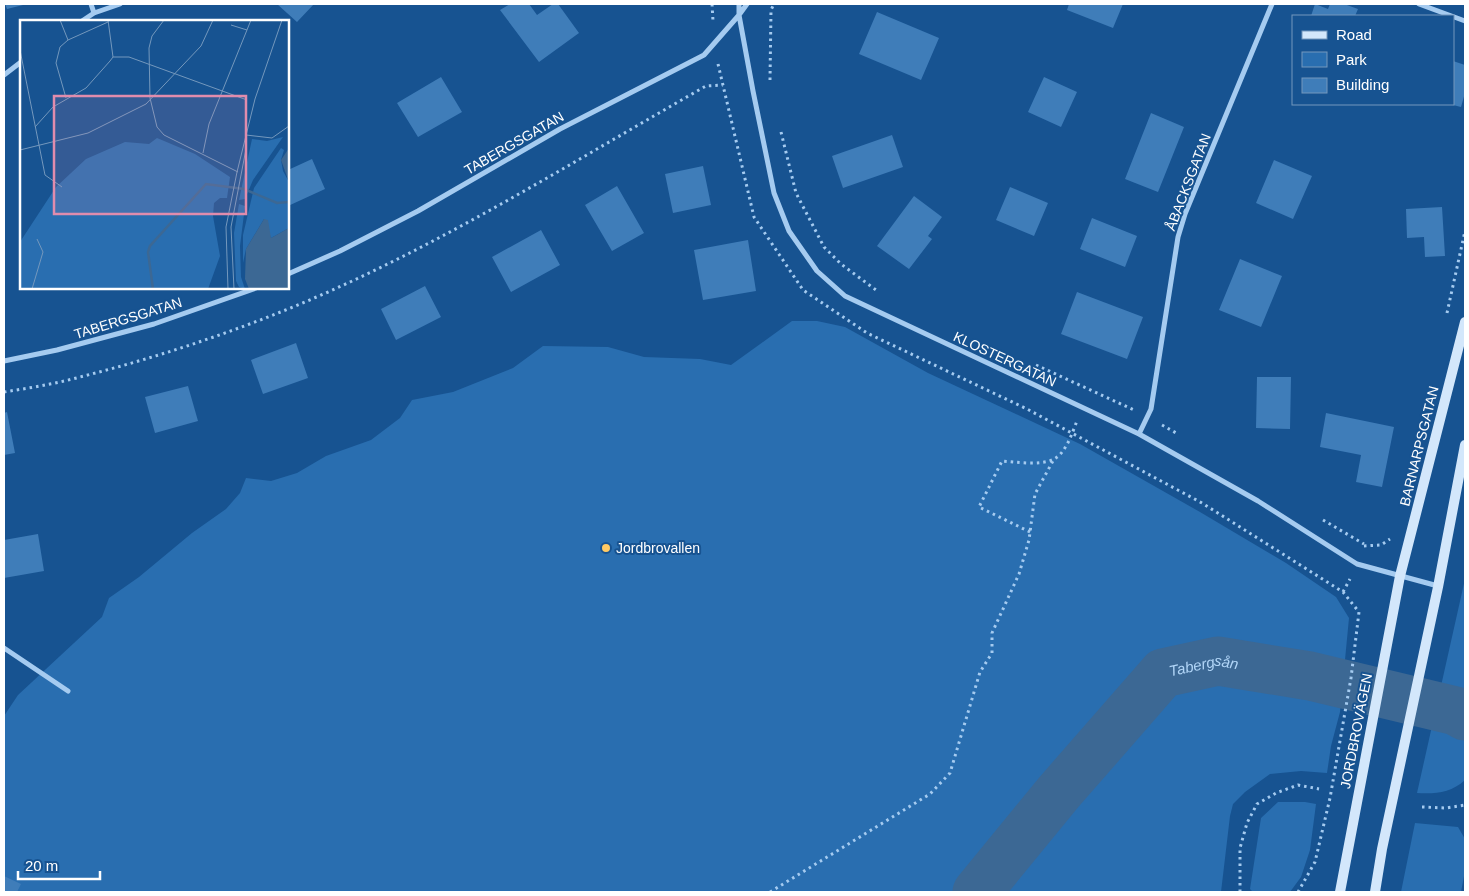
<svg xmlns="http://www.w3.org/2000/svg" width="1469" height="896" font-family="Helvetica,sans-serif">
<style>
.green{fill:#296eb0}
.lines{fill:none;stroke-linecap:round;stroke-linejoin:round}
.river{stroke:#3c6894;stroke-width:49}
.building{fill:#3f7db9}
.path{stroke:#a5cbf0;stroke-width:3;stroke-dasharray:2.5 4;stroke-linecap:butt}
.street{stroke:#a5cbf0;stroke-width:5}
.secondary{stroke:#d3e7fb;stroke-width:10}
.poi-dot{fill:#ffca64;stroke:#175391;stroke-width:2}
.labels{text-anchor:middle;stroke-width:4;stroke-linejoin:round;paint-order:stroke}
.street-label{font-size:14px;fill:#fff;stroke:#175391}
.poi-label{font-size:14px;fill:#fff;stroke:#175391;text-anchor:start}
.water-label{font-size:15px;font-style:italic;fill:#b1d5f7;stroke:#175391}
.inset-river{fill:none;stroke:#3c6894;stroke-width:2.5}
.inset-road{fill:none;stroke:#7498bd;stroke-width:1}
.view{fill:#e08cad;fill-opacity:0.15;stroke:#e08cad;stroke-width:2.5}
.inset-edge{fill:none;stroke:#fff;stroke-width:2.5}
</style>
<rect width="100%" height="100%" fill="#175391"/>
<path class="green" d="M792,321H817L845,327L928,373L1080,444L1200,512L1286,563L1336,597L1349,618L1340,712L1331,746L1327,773L1301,771L1270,774L1245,792L1233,804L1230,816L1221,892H4V716L18,695L102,617L109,598L139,577L192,533L226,509L240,493L246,478L271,481L297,473L326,456L371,440L400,418L412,400L453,392L513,368L543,346L608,347L644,357L700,359L731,365Z
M1465,579V780C1451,793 1435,794 1417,793Z
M1278,802H1305L1316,804L1310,850L1301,877L1290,892H1253L1250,889L1261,818Z
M1415,823L1458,827L1465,839V871L1461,892H1401Z"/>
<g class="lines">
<path class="river" id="s1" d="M977,892L1059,792L1163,673L1218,661L1310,676L1456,711L1465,716"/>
</g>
<path class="building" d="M5,4H27L7,9Z
M277,4H314L297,22Z
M510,4H529L537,15L553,4H558L579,33L539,62L500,10Z
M1069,4H1123L1113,28L1067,10Z
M1315,4L1328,9L1330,4H1344L1358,9L1355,16H1311Z
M877,12L939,38L921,80L859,54Z
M1453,61L1465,65V93L1461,107L1453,105Z
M441,77L462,112L418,137L397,103Z
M1044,77L1077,92L1061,127L1028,112Z
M1151,113L1184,127L1158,192L1125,179Z
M892,135L903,167L843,188L832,156Z
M312,159L325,189L288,206V170Z
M1274,160L1312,176L1293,219L1256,203Z
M703,166L711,205L673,213L665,174Z
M617,186L644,233L612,251L585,205Z
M1010,187L1048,203L1034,236L996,220Z
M914,196L942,217L928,236L932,239L909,269L877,246Z
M1442,207L1445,256L1425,257L1424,237L1407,238L1406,209Z
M1092,218L1137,236L1125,267L1080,249Z
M541,230L560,265L511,292L492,257Z
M748,240L756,291L703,300L694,250Z
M1240,259L1282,276L1261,327L1219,310Z
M425,286L441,317L396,340L381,309Z
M1077,292L1143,317L1127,359L1061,334Z
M296,343L308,378L263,394L251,360Z
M1257,377H1291L1290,429L1256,428Z
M188,386L198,421L155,433L145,397Z
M7,412L15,453L4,455V413Z
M1326,413L1394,427L1382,487L1356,482L1361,455L1320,447Z
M38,534L44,571L4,578V540Z
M4,876L21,884L17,892H4Z"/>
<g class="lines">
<path class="path" d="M712,4L713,21
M718,64L754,217L803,290L867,333L1027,409L1202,503L1343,592L1359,612L1351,678L1330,798L1315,862L1298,892
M770,80L771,10L774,4
M781,132L796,193L824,247L841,264L876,290
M1447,313L1465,231
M1036,365L1134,410
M4,392C29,388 55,384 80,377C171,354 264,322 350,282C473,225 588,153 706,86L723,85
M1162,425L1178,434
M1323,520L1364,544
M1030,532L979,507L1002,461C1016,462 1041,466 1054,459C1066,453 1072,433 1077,421
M1364,546L1381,545L1390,539
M1343,592L1350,579
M1422,807L1446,808L1465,805
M770,892L930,794L950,773L980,672L992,653V633L1019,574L1029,540L1035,494L1054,459
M1240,892V848L1247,823L1257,804L1276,793L1298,785L1319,789"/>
<path class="street" d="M91,4L94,13
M739,4V15L753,91L774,193L789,231L817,271L845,296L1139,434L1258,501L1357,564L1438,586
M1419,4L1465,21
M82,21L94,13L120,4
M4,75L21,62
M288,274L340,251L418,211L560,129L704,55L739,15L747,4
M4,361L57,350L154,324L256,288
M1139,434L1151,409L1178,237L1185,214L1272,4
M4,648L68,691"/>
<path class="secondary" d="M1340,892L1400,576L1465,322
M1375,892L1382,849L1438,587L1465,445"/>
</g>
<circle class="poi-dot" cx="606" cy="548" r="5"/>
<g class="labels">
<g class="street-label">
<text transform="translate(514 143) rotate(-30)" y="5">TABERGSGATAN</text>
<text transform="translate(1188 182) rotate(-69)" y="5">ÅBACKSGATAN</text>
<text transform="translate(128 318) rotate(-17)" y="5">TABERGSGATAN</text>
<text transform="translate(1005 359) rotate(25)" y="5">KLOSTERGATAN</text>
<text transform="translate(1419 446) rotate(-76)" y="5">BARNARPSGATAN</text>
<text transform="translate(1356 731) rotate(-79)" y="5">JORDBROVÄGEN</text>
</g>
<g class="poi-label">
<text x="616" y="553">Jordbrovallen</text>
</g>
<g class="water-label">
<text dy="5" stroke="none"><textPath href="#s1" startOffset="329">Tabergsån</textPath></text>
</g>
</g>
<g transform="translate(20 20)">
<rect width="269" height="269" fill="#175391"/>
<path d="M263,117L233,160L225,179L219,180L232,119L247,121ZM137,118L175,134L210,157L207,178H200L194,183L193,196L200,236L188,269H0V222L36,167L66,139L105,122L129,124ZM261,128L264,130L261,140L263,151L269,162V208L251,218L244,199L226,229L223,243V215L234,168ZM219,184L225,186L220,226L221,257L225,269L219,267L216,261L214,213Z" fill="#296eb0"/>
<path d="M269,128V162L261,140ZM244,199L248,200L251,218L269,208V269H229L225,259L226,229Z" fill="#3c6894"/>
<path class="inset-river" d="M133,269L128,232L130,226L186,164L224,169L257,183L269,182"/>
<path class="inset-road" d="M40,0L48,20M144,0L132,16L129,28L130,78L137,107L144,115L218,152M211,5L227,10M0,30L25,155L42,167M93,37H109L227,80M46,78L36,43L40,27L48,20L88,2M15,107L33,87L66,68L90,41L93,37L88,0M226,115L252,118L269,106M0,130L68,113L126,84L181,26L193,0M183,133L189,104L231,0M12,269L23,232L17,219M208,269L206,207L217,152L235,79L262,0M214,269L211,207L226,129"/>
<path class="view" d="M34,76H226V194H34Z"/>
<rect width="269" height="269" class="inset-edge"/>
</g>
<rect width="1469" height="896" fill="none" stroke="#ffffff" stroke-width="10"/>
<rect x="1292" y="15" width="162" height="90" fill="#175391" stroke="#7498bd"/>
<rect x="1302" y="31" width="25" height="8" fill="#d3e7fb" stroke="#7498bd"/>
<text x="1336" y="40" font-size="15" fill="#ffffff">Road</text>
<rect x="1302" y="52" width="25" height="15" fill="#296eb0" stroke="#7498bd"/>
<text x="1336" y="65" font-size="15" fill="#ffffff">Park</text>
<rect x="1302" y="78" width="25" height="15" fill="#3f7db9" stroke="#7498bd"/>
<text x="1336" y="90" font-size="15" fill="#ffffff">Building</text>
<path d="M18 871v8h82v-8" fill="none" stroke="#ffffff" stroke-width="2.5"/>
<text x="25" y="871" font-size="15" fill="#ffffff" stroke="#175391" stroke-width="4" paint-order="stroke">20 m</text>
</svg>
